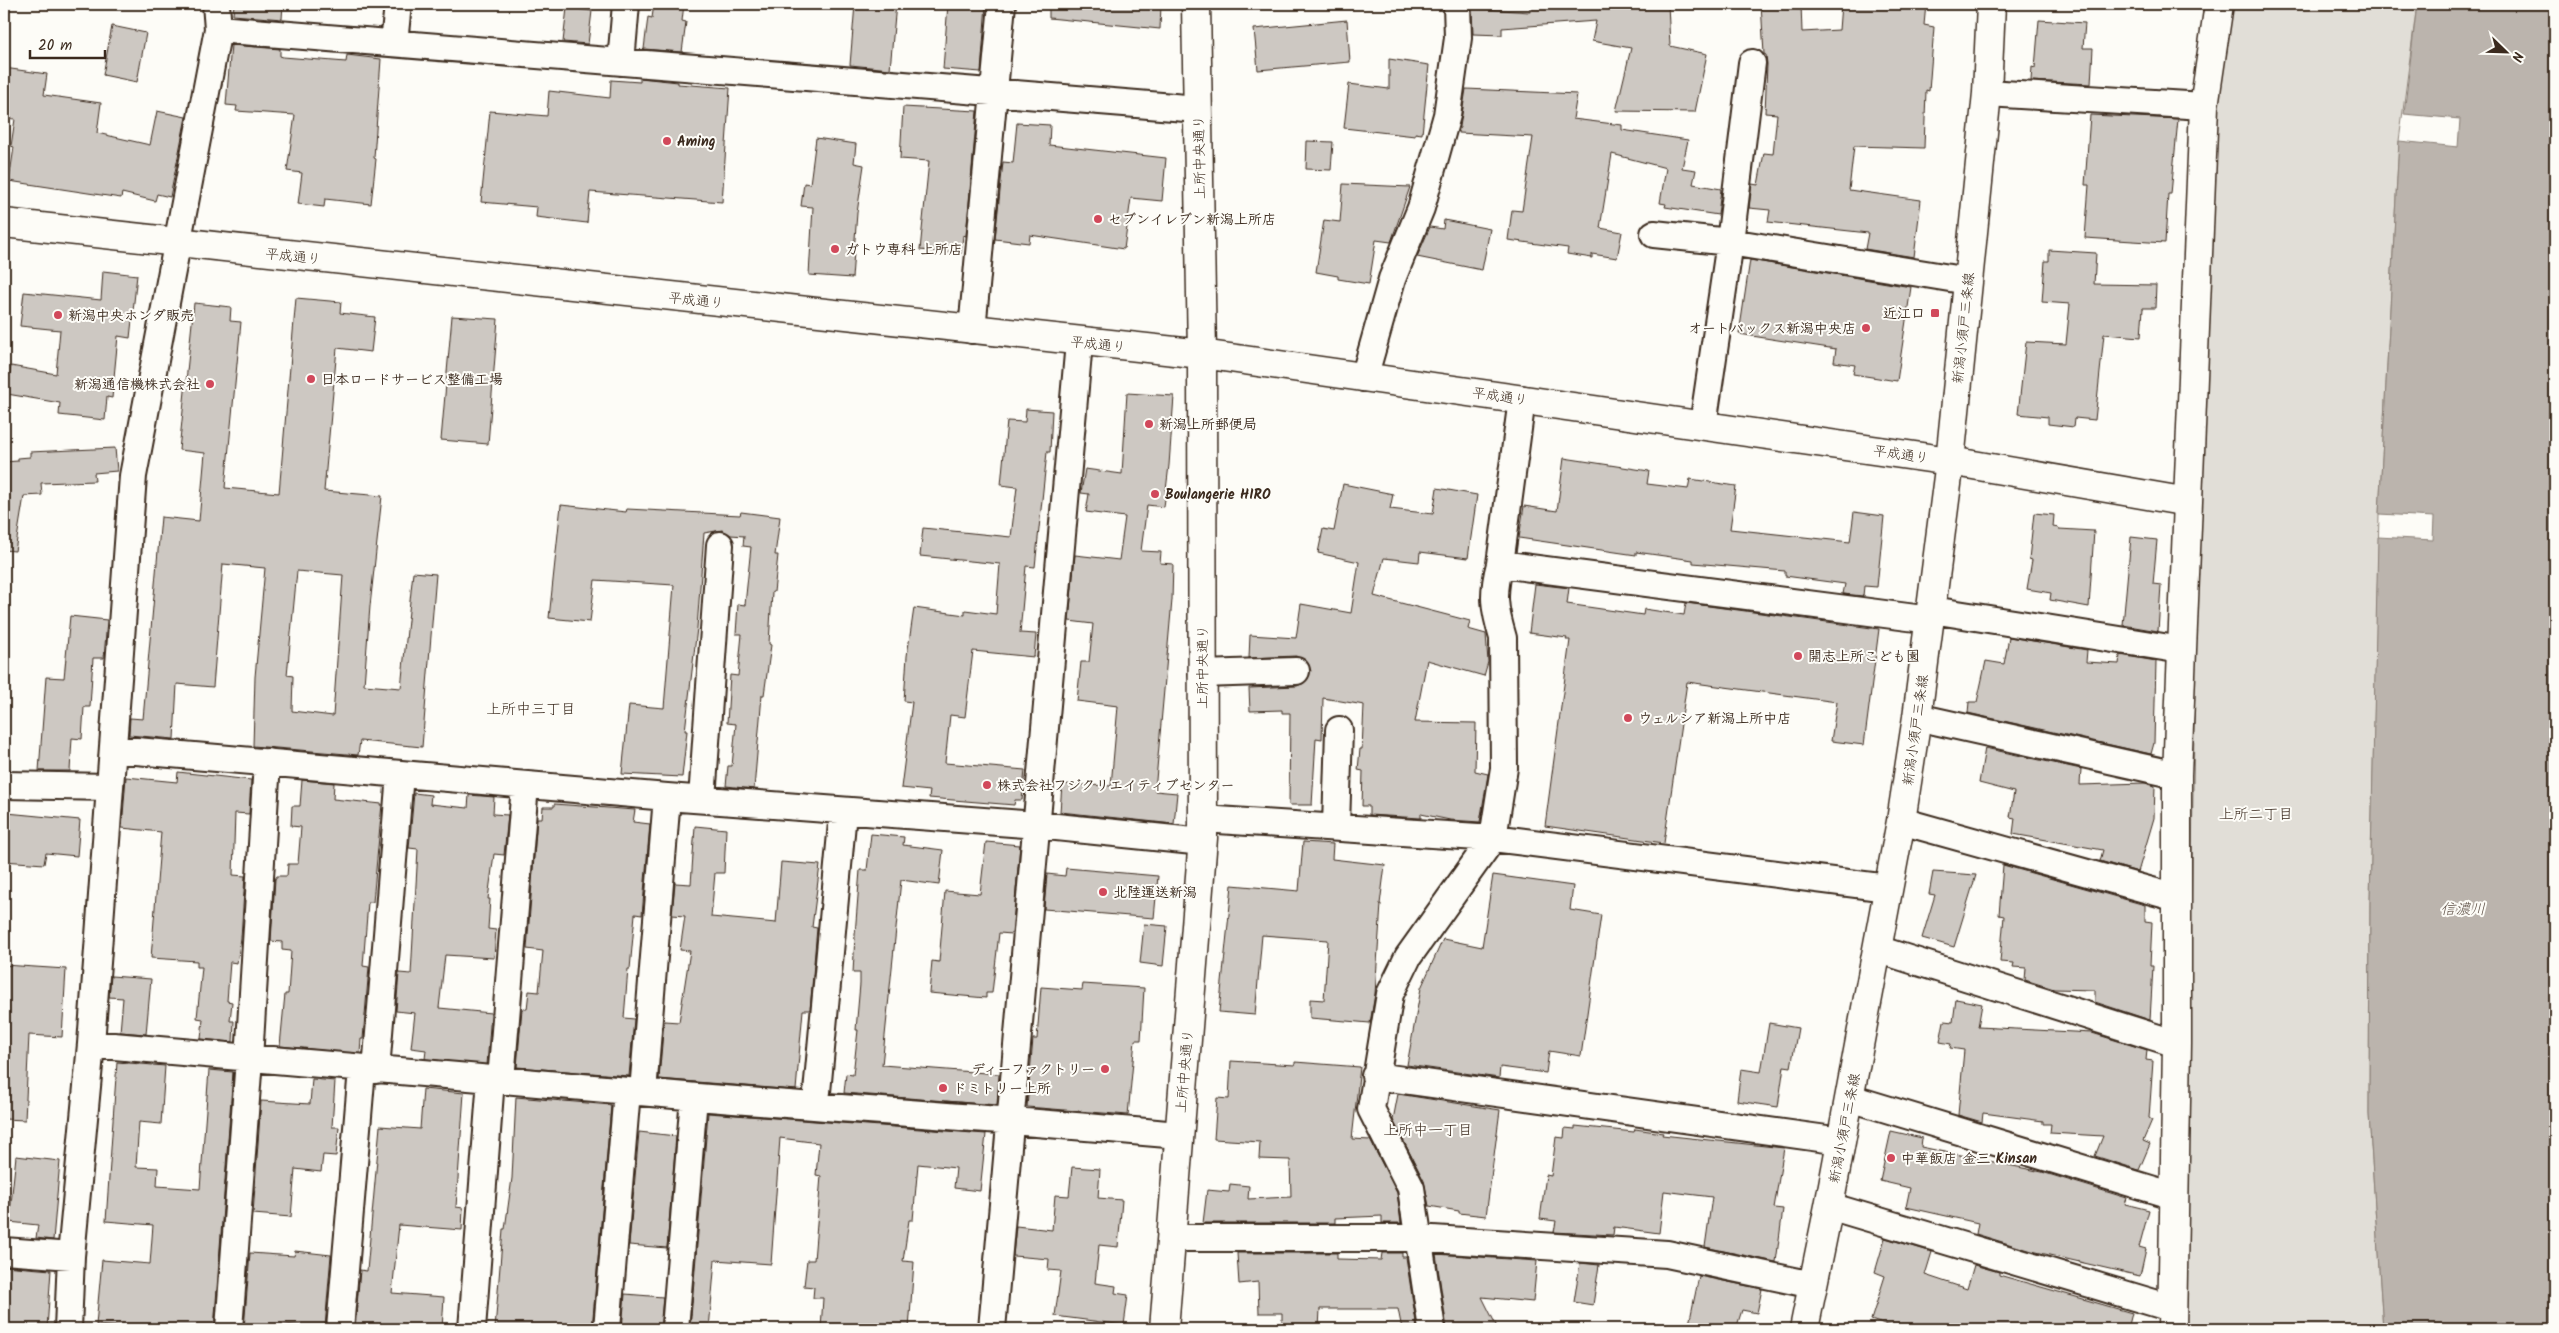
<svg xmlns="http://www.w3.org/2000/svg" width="2559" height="1333" font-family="Kalam,'Klee One',sans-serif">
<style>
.green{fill:#e1ded7;stroke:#8e847a}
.water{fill:#bbb4ad;stroke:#887d74}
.building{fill:#cdc8c2;stroke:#3b2a1e;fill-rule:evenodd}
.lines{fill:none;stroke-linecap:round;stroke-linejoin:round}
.street-casing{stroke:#3b2a1e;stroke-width:30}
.secondary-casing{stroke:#3b2a1e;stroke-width:31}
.primary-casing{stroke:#3b2a1e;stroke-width:31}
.street{stroke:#fdfcf7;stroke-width:26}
.secondary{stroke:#fdfcf7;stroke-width:28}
.primary{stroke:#fdfcf7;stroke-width:28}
.poi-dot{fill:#d1495b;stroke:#fdfcf7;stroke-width:2}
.labels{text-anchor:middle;stroke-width:4;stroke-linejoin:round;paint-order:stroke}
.poi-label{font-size:14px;font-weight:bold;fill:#3b2a1e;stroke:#fdfcf7;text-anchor:start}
.street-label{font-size:14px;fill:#3b2a1e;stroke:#fdfcf7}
.neighbourhood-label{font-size:15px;fill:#3b2a1e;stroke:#fdfcf7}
.water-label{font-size:15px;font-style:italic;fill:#615349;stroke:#fdfcf7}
</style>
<rect width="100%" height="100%" fill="#fdfcf7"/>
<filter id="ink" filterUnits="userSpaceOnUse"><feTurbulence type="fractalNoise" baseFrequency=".02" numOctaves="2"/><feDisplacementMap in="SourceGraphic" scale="10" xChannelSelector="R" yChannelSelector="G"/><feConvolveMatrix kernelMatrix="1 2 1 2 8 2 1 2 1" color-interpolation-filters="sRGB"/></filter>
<g filter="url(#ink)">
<path class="green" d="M2230,4H2417L2399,141L2379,514L2370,903L2369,1114L2383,1329H2185L2197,532L2215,109Z"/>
<path class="water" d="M2417,4H2555V1329H2383L2369,1114L2370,903L2378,537L2433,540L2434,517L2379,514L2399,141L2458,147L2460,119L2404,114Z"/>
<path class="building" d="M234,4H283L282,19L233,15Z
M654,4H684L682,21L686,22L682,52L644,49L648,17L652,18Z
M855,4H896L890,69L850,65Z
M948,4H986L981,72L943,69Z
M1049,4H1161L1160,29L1049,18Z
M1530,4H1668L1670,46L1707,54L1695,112L1616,111L1631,48L1592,41L1596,21L1502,28V35L1473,34L1472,8L1530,12Z
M1761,4H1801L1802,32L1839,30L1841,4H1926L1924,25L1934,27L1929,91L1926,90L1924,148L1854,146L1849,190L1921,200L1914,257L1865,249L1868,233L1768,222L1770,210L1749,208L1752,184L1758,185L1764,153L1773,154L1777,114L1765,113L1767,64L1766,55L1764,54Z
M567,8L592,11L588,44L563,42Z
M1347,20L1350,62L1258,70L1254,29Z
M2039,20L2085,23L2083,48H2093L2091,84L2031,81L2032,67L2035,68Z
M112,26L146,33L137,82L103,75Z
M231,45L280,49V56L283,57L346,62L347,55L381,59L374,158L376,159L371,204L325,199L324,207L298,204L302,173L287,171L295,115L236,111L237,106L226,105Z
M1389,59L1429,65L1422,134L1415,133V136L1344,128L1349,84L1389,89Z
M4,68L47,74L44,95L101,103L97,133L150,145L157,111L186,117L170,197L157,194L155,201L122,193L121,198L9,181L14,147L11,146L15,119L4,118Z
M640,78L678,82V84L730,88L722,202L590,192L587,223L536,217L537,207L481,202L490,111L547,116L549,91L610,98L611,80L640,82Z
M1466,89L1577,94L1573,119L1622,125V130L1688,140L1682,168L1696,170L1693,184L1721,189L1718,215L1665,207L1666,204L1660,203L1666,168L1612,154L1600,228L1622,232L1617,258L1592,254V258L1567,254L1568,248L1508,240L1512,210L1522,211L1533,137L1459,133Z
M903,107L977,111L966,236L963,235L961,254L920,250L929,161L900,159Z
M2090,115L2178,119L2171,194H2168L2165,243L2085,238L2089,185H2085Z
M1017,123L1050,125L1049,145L1166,158L1162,201L1131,198L1124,249L1030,235L1029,243L995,239L1003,162L1013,163Z
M816,138L856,144L854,163L864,165L857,213L852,278L809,275L813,207L801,206L804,183L810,184Z
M1307,141L1333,142L1331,170L1306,169Z
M1343,184L1410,187L1391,242L1376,240L1369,284L1338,279V276L1316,272L1324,220L1340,222Z
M1444,220L1490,229L1482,270L1417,257L1430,227L1443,229Z
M2049,250L2096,253L2094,284L2156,285L2155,308H2143L2141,337L2104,334L2095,420L2075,418L2074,427L2048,424V417L2018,414L2026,342L2066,344L2070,304L2042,302L2045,261H2049Z
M1750,260L1911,287L1897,381L1853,374L1855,365L1834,362L1836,349L1739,334Z
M103,271L137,275L130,338L118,336L112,398L107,397L105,420L59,415L60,403L7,394L11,366L56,374L60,330L20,326L24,292L101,300Z
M296,298L341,302L340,313L375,317L371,352L337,348L324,491L382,496L370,606L364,685L401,688L413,572L436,574L422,747L360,741L358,755L253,746L255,677L265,568L223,564L213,687L177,684L174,739L129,735L130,718L143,719L161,517L199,521L205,453L179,450L194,303L231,307L230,321L241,322L225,488L279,493ZM297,571L343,575L333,716L292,711L293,676L287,675Z
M452,316L498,319L488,444L441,440Z
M1127,393L1174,396L1169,465L1164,507L1147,505L1141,551L1161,552L1160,563L1173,564L1172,600L1155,791L1177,793L1174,824L1060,812L1062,784L1111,786L1118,706L1077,701L1081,662H1089L1093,624L1069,621L1075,555L1119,560L1125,517L1086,512L1089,494L1081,493L1085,469L1122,474Z
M1026,409L1052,411L1050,452H1047L1035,567L1026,566L1020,633L1036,634L1034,657L973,651L965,717L950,715L945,763L1025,770L1022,800H1015L1014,805L929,798L930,791L901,788L912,702L904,701L907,656L914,608L965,615V610L996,614L1000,564L920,556L923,528L1011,537L1017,487L1001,485L1007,421L1025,422Z
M115,448L117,471L94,473L95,481L41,483L42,495L24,496L15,551L4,550V462L18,461V458L30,457V452Z
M1564,458L1649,471L1647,484L1688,489L1690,479L1736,486L1730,529L1850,542L1854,512L1884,516L1877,587L1864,586L1863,596L1843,594L1845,584L1785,576V571L1693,563V560L1636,552V555L1519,538L1524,506L1557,511Z
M1343,484L1393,494L1390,509L1433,514L1437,488L1477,495L1468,558L1420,552L1419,562L1384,558L1374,596L1470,621L1468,629L1486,634L1488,662L1484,676L1427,660L1415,722L1476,723L1475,771L1488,774L1480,822L1450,820L1421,814V818L1369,815V806H1362L1363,771L1358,770L1360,749H1362L1364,705L1323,698L1322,739L1316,738L1312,805H1289L1290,713H1282V710L1250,711L1249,688L1297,686L1304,683L1311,671L1308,663L1296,656L1249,658L1250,635L1296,638L1301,604L1351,613L1359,562L1318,553L1323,529L1334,531Z
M561,505L626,512L627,509L740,515L741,512L780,517L775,555H778L774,592H772L769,644L771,645L764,695H762L754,789L726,786L728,766H732L736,724L727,723L730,675L738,676L742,634H736L738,604L745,605L751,547L743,546L744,536L731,535L722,530L704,533L697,628L685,731H687L682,777L622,774L629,705L664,708L674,585L595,580L590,622L549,618Z
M2034,513L2054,515L2053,527L2059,528V529L2094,531L2089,607L2050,600L2051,593L2027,589L2032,560L2029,559Z
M2131,537L2157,540L2153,584L2161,585L2158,631L2123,625Z
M1535,584L1569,588L1567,604L1643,615L1644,609L1684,615L1686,603L1879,629L1864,745L1831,741L1837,702L1687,682L1664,843L1545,826L1570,640H1566L1567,638L1529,633Z
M70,616L107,620L104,658H93L90,707H84L82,739L72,738L70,771H39L46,677L64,678Z
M2009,637L2087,650L2086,662L2119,664L2120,655L2156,661L2154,743L2151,754L1968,713L1969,702H1977L1986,661L2004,664Z
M1985,748L2081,769L2080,785L2145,783L2155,786L2154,818L2138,872L2100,861L2103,850L2013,834L2015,818L2010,817L2014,792L1979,783Z
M178,772L251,780L249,814L235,813L233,875L245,876L241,938L237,963L230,962L227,1001L232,1002L230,1021H234L233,1042L201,1039L203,1019L197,1018L202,967H197V961L151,958L161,832L122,828L126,777L177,782Z
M302,780L334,783L333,799L382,804L373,902H368L363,966L369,967L363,1039H361L360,1054L280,1046L285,994H288L291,951L282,950V942L271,941L275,879L277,876H287L288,864H298L301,827L291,826L292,806H300Z
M414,793L431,795L430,804L468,808L469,795L494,797L493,814L508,815L504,855L494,854L488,899H490L488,929L496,930L494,958L445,955L439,1008L491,1013L487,1065L425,1059L426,1050L411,1048L415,1013L396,1011L399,973L411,974L418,849L409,848Z
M554,804L635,810L633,822L650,824L642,915L635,914L630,969H628L624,1018L634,1019L629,1076L517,1067L522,1009H527L529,991L539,992L543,951L527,949L537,818H542L543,807H554Z
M7,813L80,820L77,856L46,853L44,864L4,861Z
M695,826L726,829L724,873H715L711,917L776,923L781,862L820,865L812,927L817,928L810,1010H803L796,1090L659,1079L664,1021L679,1022L690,951L680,950L685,916L672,915L675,883L691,884Z
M871,834L904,837L903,845L943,850L939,885L901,880L882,1065L999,1074L997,1105L844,1093L846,1074L853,1075L858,1030H856L860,984V973H853L855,935L860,870H867Z
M986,842L1020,845L1012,934L999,933L992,993H986V998L929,993L932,961L939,962L945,891L980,894Z
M1303,842L1333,844L1332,859L1385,865L1380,904H1381L1375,994L1370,1023L1310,1018V999L1324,1000L1328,940L1262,935L1255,1015L1219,1012L1232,885L1299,891Z
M2003,865L2145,905V921L2152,922L2150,966H2153L2150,1020L2095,1002V990L2054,989L2025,980L2026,968L2013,967L2014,963L2000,962L2004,916L1999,915Z
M1066,868L1158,876L1154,918L1044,909L1047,874L1065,876Z
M1933,872L1976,875L1954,947L1922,938L1935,895L1929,894Z
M1493,875L1573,886L1570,910L1601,915L1581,1056L1549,1051L1546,1073L1500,1067L1499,1078L1407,1065L1421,988L1443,939L1482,947Z
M1144,924L1167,926L1163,966L1140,963Z
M4,965L66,969L62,1037L29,1035L25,1120L4,1119Z
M111,976L151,979L146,1034L120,1032L123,998L109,997Z
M1083,984L1144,988L1141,1040H1135L1128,1115L1027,1107L1033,1039H1037L1041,987L1082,990Z
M1956,999L1982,1004L1978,1027L2092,1033L2147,1050L2146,1060L2153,1061L2149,1118L2152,1120L2143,1141L2150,1144L2139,1170L2095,1156L2103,1136L2050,1133L2051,1124H2043V1121L1983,1113L1982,1122L1958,1115L1964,1050L1950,1048L1951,1044L1940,1042L1944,1021L1953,1022Z
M1769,1023L1798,1028L1791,1067L1784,1066L1778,1107L1737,1101L1741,1069L1761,1072Z
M1231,1061L1295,1065V1062L1360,1067L1352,1139L1370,1140L1397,1193L1401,1223H1382V1216L1335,1218V1223H1203L1207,1190L1229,1192L1230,1184L1249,1186L1248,1199L1291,1197L1290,1160L1259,1159L1260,1142L1214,1139L1217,1098L1229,1099Z
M117,1062L165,1066L161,1124L139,1122L136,1167L158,1168L157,1186L200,1189L209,1070L233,1072L214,1329H155L96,1325L102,1260L150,1264L153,1225L106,1221Z
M312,1079L335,1081L332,1127H339L336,1156L323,1155L321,1172L295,1169L291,1217L253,1214L261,1101L310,1104Z
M423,1089L464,1093L456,1207L463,1208L462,1230L399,1225L392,1293L444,1297L442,1329H355L360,1270L367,1271L380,1126L420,1129Z
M1398,1094L1500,1110L1486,1216L1459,1213V1211L1429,1206L1424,1181L1393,1120Z
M516,1097L611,1105L592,1329H495L503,1229H505L512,1178Z
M708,1113L986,1134L980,1191L954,1188L956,1168L918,1164L913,1220H909L903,1261L914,1262L909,1329H821L823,1298H813L814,1287L804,1286L807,1260H814L821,1176L816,1175L819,1143L780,1138L771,1264L715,1260L709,1329H690Z
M1575,1126L1634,1132L1635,1129L1663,1133L1662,1135L1784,1148L1774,1208L1783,1209L1776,1262L1705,1247L1712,1197L1664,1191L1659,1233L1614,1227L1613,1235L1554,1232L1556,1221L1540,1219L1546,1175L1551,1176L1556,1137L1564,1138L1565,1128L1575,1129Z
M1891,1131L1922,1138L1921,1147L2042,1172L2127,1198L2125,1204L2149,1210L2139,1247L2146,1249L2140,1276L2032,1251L1976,1234L1978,1223L1906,1207L1910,1188L1880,1181Z
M639,1132L676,1136L667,1248L629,1245Z
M16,1156L60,1161L53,1240L36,1238L38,1225L9,1222Z
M1072,1167L1100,1169L1098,1198L1122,1200L1118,1247L1099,1245L1095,1283L1116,1286L1115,1293L1128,1295L1124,1325L1055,1316L1061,1271L1048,1270L1049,1259L1013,1256L1016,1226L1052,1230L1055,1195L1069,1196Z
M1885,1238L1932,1252L1925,1275L1967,1289L1974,1265L1999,1272V1275L2132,1313L2128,1329H1898L1871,1320L1885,1276L1875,1272Z
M295,1251L331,1255L325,1327L283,1324L282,1329H244L250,1253L294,1256Z
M1237,1253H1337V1259L1381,1260L1382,1253H1402V1257H1406L1417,1329H1402L1398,1309H1320L1319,1329H1282V1313H1259L1258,1282L1239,1284Z
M1436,1254L1537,1261L1533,1302L1482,1297L1498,1329H1447Z
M1580,1263L1599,1265L1593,1305L1574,1302Z
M4,1266L51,1270L47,1329H4Z
M1699,1276L1762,1289L1757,1313L1742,1310L1736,1329H1688Z
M625,1294L663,1297L660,1329H622Z"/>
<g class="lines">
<defs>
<path id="street" d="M218,29L1198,109
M394,43L398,4
M621,62L626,4
M1987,93L2204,106
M1654,234L1730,242L1968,281
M972,330L1002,4
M1364,378L1392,279L1421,208L1447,115L1458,38L1457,4
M1703,425L1730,242L1752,63
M1500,564L1931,620
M1932,610L2182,650
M1202,674L1296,671
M1917,717L2177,775
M113,749L667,797L1037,825L1203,842
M4,785L110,787
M702,799L720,545
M1203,819L1493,838L1888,888
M1901,821L2177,898
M1336,826L1339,730
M1877,949L2177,1044
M91,1044C293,1063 495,1081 697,1097C858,1110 1018,1120 1178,1135
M376,1070L400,774
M1375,1076L1841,1141
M501,1080L525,785
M643,1092L667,797
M817,1092L843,812
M1850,1098L2174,1196
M1829,1206L2171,1308
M1171,1238H1417L1667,1254L1813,1285
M4,1251L71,1256
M68,1329L71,1256L91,1044L133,476L218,29L216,4
M229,1329L249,1059L267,762
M340,1329L362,1069
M472,1329L491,1079
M607,1329L627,1091
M675,1329L694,1097
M992,1329L1079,342
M1432,1329L1411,1188L1371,1109L1390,994L1408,957L1493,838L1504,768L1503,638C1494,608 1492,594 1500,564L1522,399"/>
<path id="secondary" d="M4,223L1202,354L1950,461L2188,502
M1164,1329L1203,838L1202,354L1196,4
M2172,1329L2177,1044V775L2182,650L2204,106L2219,4"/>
<path id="primary" d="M1804,1329L1829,1206L1901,821L1917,717L1950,461L1987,93L1991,4"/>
</defs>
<use href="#street" class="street-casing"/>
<use href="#secondary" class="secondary-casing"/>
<use href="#primary" class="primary-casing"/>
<use href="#street" class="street"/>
<use href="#secondary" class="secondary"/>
<use href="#primary" class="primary"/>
</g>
</g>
<g class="poi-dot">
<circle cx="667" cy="141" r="5"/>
<circle cx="1098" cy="219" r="5"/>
<circle cx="835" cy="249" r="5"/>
<rect x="1930" y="308" width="10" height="10" rx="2.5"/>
<circle cx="58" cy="315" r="5"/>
<circle cx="1866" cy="328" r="5"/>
<circle cx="311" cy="379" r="5"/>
<circle cx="210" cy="384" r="5"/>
<circle cx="1149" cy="424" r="5"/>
<circle cx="1155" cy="494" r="5"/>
<circle cx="1798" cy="656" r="5"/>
<circle cx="1628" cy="718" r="5"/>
<circle cx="987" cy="785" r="5"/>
<circle cx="1103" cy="892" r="5"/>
<circle cx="1105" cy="1069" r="5"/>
<circle cx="943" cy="1088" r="5"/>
<circle cx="1891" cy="1158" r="5"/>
</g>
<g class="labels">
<g class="poi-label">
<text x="677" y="146">Aming</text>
<text x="1108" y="224">セブンイレブン新潟上所店</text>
<text x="845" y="254">ガトウ専科 上所店</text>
<text x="1925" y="318" text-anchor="end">近江口</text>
<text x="68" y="320">新潟中央ホンダ販売</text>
<text x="1856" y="333" text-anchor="end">オートバックス新潟中央店</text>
<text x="321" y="384">日本ロードサービス整備工場</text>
<text x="200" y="389" text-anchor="end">新潟通信機株式会社</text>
<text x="1159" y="429">新潟上所郵便局</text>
<text x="1165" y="499">Boulangerie HIRO</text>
<text x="1808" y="661">開志上所こども園</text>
<text x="1638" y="723">ウェルシア新潟上所中店</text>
<text x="997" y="790">株式会社フジクリエイティブセンター</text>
<text x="1113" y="897">北陸運送新潟</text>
<text x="1095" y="1074" text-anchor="end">ディーファクトリー</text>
<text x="953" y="1093">ドミトリー上所</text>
<text x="1901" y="1163">中華飯店 金三 Kinsan</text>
</g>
<g class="street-label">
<text transform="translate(1199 157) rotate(-91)" y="5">上所中央通り</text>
<text transform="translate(293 256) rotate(6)" y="5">平成通り</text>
<text transform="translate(696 300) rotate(6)" y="5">平成通り</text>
<text transform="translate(1963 328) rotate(-84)" y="5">新潟小須戸三条線</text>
<text transform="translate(1098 344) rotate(6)" y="5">平成通り</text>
<text transform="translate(1500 396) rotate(8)" y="5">平成通り</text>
<text transform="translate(1901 454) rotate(8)" y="5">平成通り</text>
<text transform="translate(1202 667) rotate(-90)" y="5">上所中央通り</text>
<text transform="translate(1915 730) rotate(-82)" y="5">新潟小須戸三条線</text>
<text transform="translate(1184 1071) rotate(-85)" y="5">上所中央通り</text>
<text transform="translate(1844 1128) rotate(-79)" y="5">新潟小須戸三条線</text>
</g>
<g class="neighbourhood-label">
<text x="531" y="714">上所中三丁目</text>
<text x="2256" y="819">上所二丁目</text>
<text x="1428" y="1135">上所中一丁目</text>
</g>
<g class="water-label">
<text x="2463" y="914">信濃川</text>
</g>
</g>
<rect width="2559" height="1333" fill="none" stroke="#fdfcf7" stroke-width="20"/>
<rect x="10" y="10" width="2539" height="1313" fill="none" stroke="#3b2a1e" stroke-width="2" filter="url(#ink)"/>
<g transform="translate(2506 52) rotate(113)" stroke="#fdfcf7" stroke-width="4" paint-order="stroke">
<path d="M0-4L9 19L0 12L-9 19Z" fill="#3b2a1e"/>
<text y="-8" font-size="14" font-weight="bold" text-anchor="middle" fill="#3b2a1e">N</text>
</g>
<path d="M30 50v8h75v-8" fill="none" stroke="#3b2a1e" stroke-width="2.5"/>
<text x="38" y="50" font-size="15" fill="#3b2a1e" stroke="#fdfcf7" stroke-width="4" paint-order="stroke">20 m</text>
</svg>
